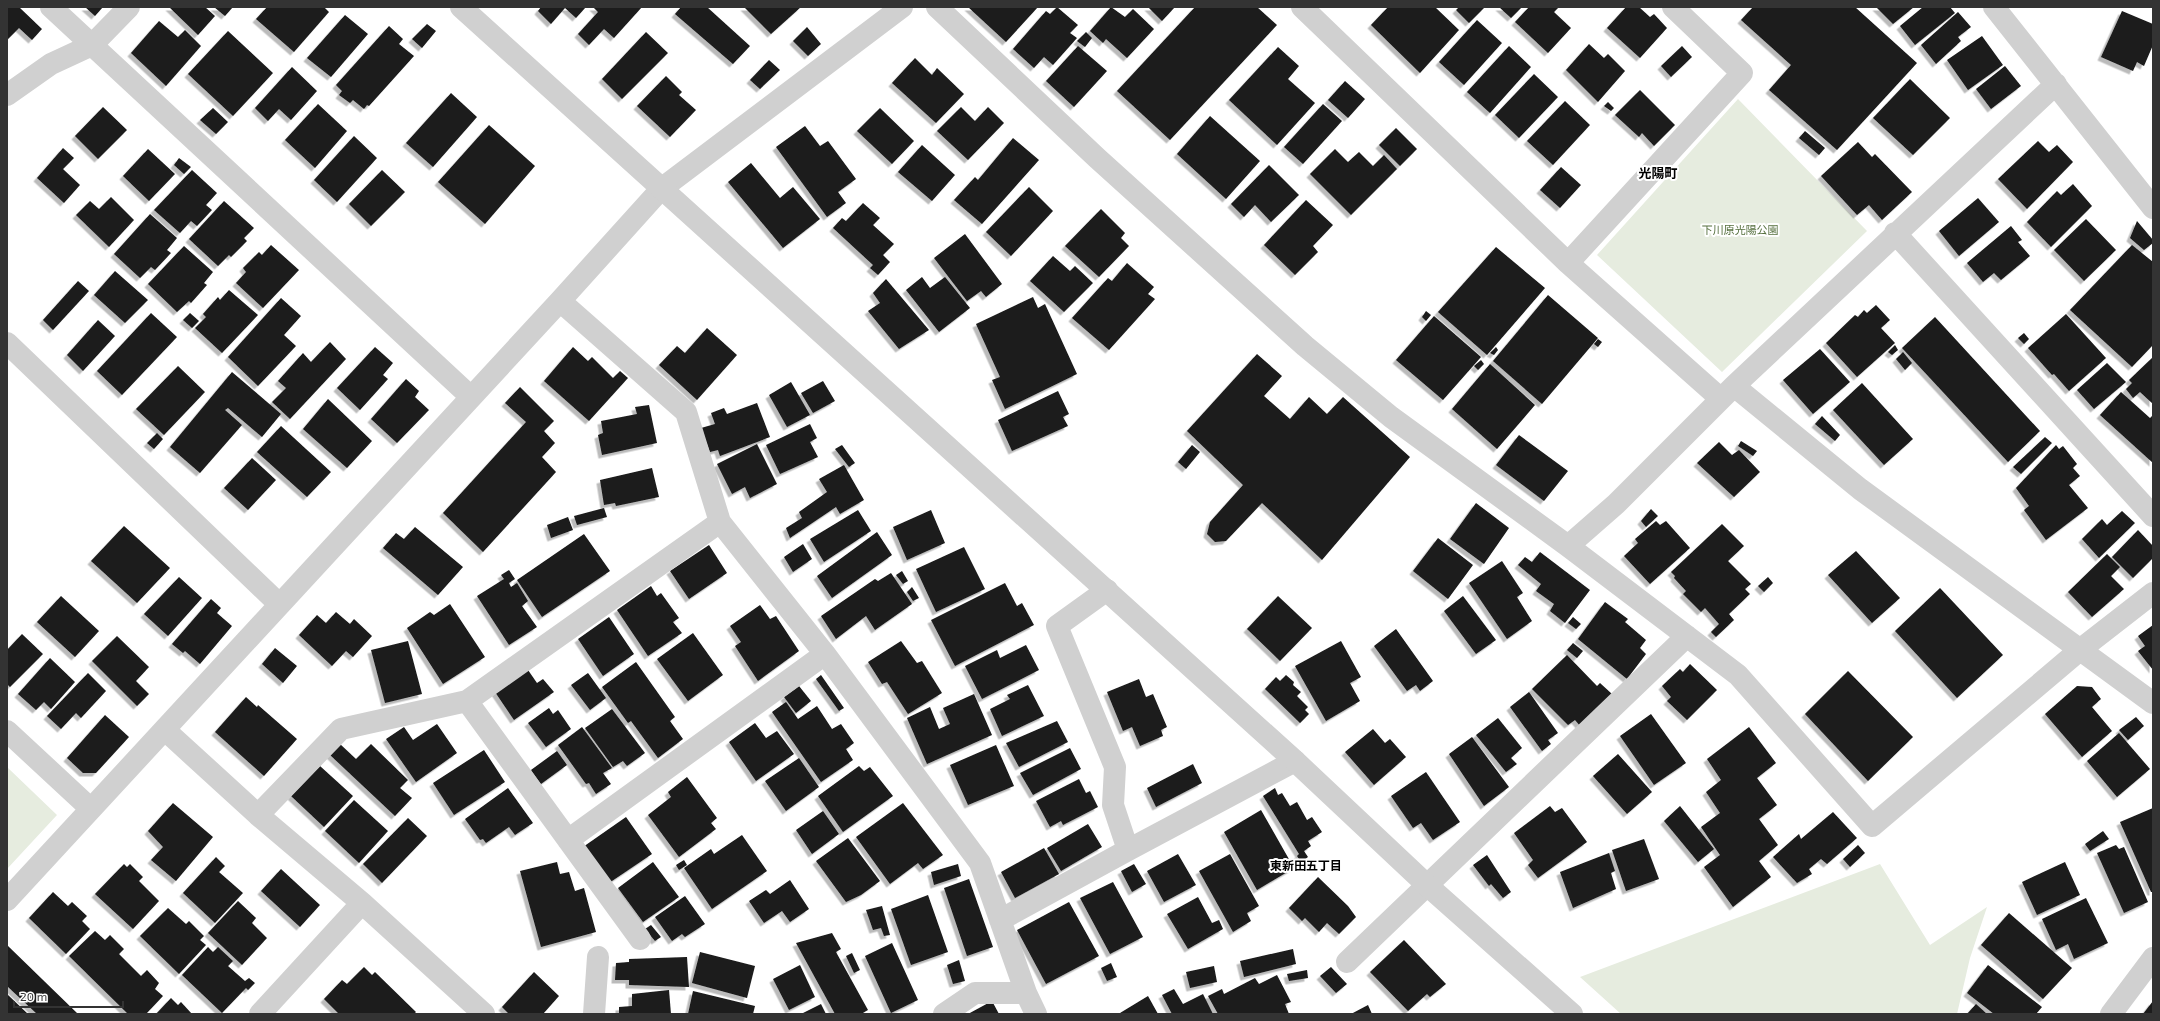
<svg xmlns="http://www.w3.org/2000/svg" width="2160" height="1021" font-family="'Exo 2','Noto Sans JP',sans-serif">
<style>
.green{fill:#e6ecdf}
.building{fill:#1a1a1a;filter:url(#shadow)}
.lines{fill:none;stroke-linecap:round;stroke-linejoin:round}
.minor{stroke:#d0d0d0;stroke-width:22}
.tertiary{stroke:#d0d0d0;stroke-width:22}
.labels{text-anchor:middle;stroke-width:4;stroke-linejoin:round;paint-order:stroke}
.park-label{font-size:11px;fill:#56703f;stroke:#fff}
.neighbourhood-label{font-size:12px;font-weight:bold;fill:#000;stroke:#fff}
.quarter-label{font-size:13px;font-weight:bold;fill:#000;stroke:#fff}
</style>
<defs>
<filter id="shadow"><feDropShadow dx="-3.5" dy="3.5" stdDeviation="0" flood-color="#0004"/></filter>
</defs>
<rect width="100%" height="100%" fill="#fff"/>
<path class="green" d="M1738,99L1867,231L1722,372L1597,255Z
M7,767L57,815L7,869Z
M1880,864L1930,945L1987,907L1970,958L1957,1014H1621L1580,977Z"/>
<path class="building" d="M7,7H19L42,29L32,40L19,28L7,40Z
M85,7H103L95,16Z
M169,7H205L215,16L198,35Z
M214,7H233L225,16Z
M267,7H324L329,12L294,52L256,19Z
M541,7H586L576,18L565,8L551,24L538,11Z
M593,7H642L614,38L604,29L589,45L578,34L598,12Z
M681,7H707L750,46L733,64L675,14Z
M744,7H801L771,34Z
M968,7H1038L1006,42Z
M1057,7L1078,25L1070,33L1077,38L1053,65L1044,57L1034,68L1013,49L1046,11L1050,14Z
M1111,7L1125,17L1133,9L1154,29L1127,58L1106,39L1103,43L1090,31Z
M1148,7H1175L1162,21Z
M1195,7H1257L1277,25L1170,140L1117,91Z
M1388,7H1435L1459,30L1420,73L1371,25Z
M1459,7H1485L1469,23L1456,10Z
M1499,7H1522L1511,18Z
M1529,7H1559L1554,12L1571,28L1548,53L1515,22Z
M1626,7H1639L1650,17L1654,14L1667,28L1640,58L1607,28Z
M1753,7H1855L1917,63L1837,150L1769,90L1791,65L1741,20Z
M1876,7H1914L1893,24Z
M1923,7H1950L1955,13L1915,45L1900,26Z
M2122,11L2153,24V45L2144,66L2137,62L2133,71L2101,57Z
M1958,12L1971,27L1958,37L1961,41L1936,64L1921,45Z
M345,15L368,34L331,77L307,58Z
M1477,20L1502,43L1464,85L1439,62Z
M159,21L178,37L185,30L201,46L166,86L131,53Z
M427,24L436,31L422,48L412,39Z
M389,26L403,39L399,44L414,56L369,106L367,105L364,109L353,100L350,103L339,95L342,91L336,85Z
M807,27L821,44L808,56L793,41Z
M228,31L273,73L233,116L188,74Z
M646,32L668,53L622,99L602,79Z
M1086,32L1092,38L1085,47L1077,41Z
M1982,36L2003,65L1968,90L1947,60Z
M1589,44L1604,58L1608,54L1625,71L1598,102L1566,70Z
M1078,46L1107,71L1074,107L1046,81Z
M1509,46L1531,67L1490,113L1467,92Z
M1682,46L1692,57L1671,77L1661,66Z
M1278,47L1299,66L1288,79L1315,103L1277,145L1229,100Z
M915,58L932,75L937,68L964,94L936,123L892,83Z
M769,60L780,70L760,89L750,80Z
M2005,66L2021,86L1991,109L1976,89Z
M292,67L317,91L291,120L279,109L268,121L255,108Z
M1534,74L1558,97L1519,138L1495,115Z
M666,76L682,92L679,95L696,110L670,137L637,106Z
M1910,79L1950,118L1913,155L1873,118Z
M1345,81L1365,99L1348,118L1328,100Z
M1640,90L1675,125L1654,146L1642,133L1639,137L1615,115Z
M451,93L477,117L433,167L406,143Z
M1565,101L1590,125L1553,165L1527,141Z
M1608,102L1614,108L1611,111L1604,106Z
M318,104L347,131L315,168L285,140Z
M1323,104L1342,121L1303,164L1284,147Z
M103,107L127,130L98,159L75,136Z
M961,107L975,121L988,107L1004,123L968,160L937,131Z
M213,108L228,122L216,134L200,120Z
M880,108L914,141L892,164L857,131Z
M1210,116L1260,161L1226,199L1177,154Z
M489,125L535,166L485,224L438,182Z
M805,126L820,146L828,141L856,179L838,192L846,203L827,217L776,147Z
M1396,128L1417,149L1400,166L1379,145Z
M1805,131L1825,148L1819,155L1799,138Z
M354,136L377,158L337,202L314,180Z
M1013,138L1039,160L982,224L954,200L975,177L978,180Z
M2038,141L2049,152L2057,145L2073,162L2027,209L1998,179Z
M1858,142L1872,157L1875,154L1912,192L1882,220L1869,205L1857,215L1821,176Z
M922,145L955,175L932,201L898,172Z
M63,148L74,158L63,169L80,185L64,203L37,178Z
M148,149L175,174L149,201L123,176Z
M1335,149L1348,162L1359,152L1373,166L1384,155L1397,169L1351,215L1310,174Z
M179,158L191,167L184,174L174,165Z
M751,163L780,198L793,187L820,219L783,248L728,182Z
M1269,165L1299,195L1271,222L1255,205L1244,217L1231,204Z
M1561,167L1581,185L1560,208L1540,190Z
M192,170L217,193L206,205L212,210L197,226L191,221L180,233L154,210Z
M382,170L405,192L371,226L349,204Z
M2073,184L2092,206L2051,247L2027,222L2057,191L2061,195Z
M1029,187L1053,211L1011,256L986,232Z
M111,197L134,220L109,247L76,215L90,201L99,209Z
M1978,198L1999,222L1959,256L1939,231Z
M1306,200L1333,225L1313,246L1318,252L1295,275L1264,245Z
M224,201L254,228L244,238L247,241L231,257L229,255L218,266L189,239Z
M863,203L880,218L873,225L894,244L883,255L890,262L878,275L870,268L873,265L833,228L842,218L846,221Z
M1101,209L1125,233L1121,238L1129,246L1099,277L1065,246Z
M150,214L177,238L167,250L171,253L155,270L151,267L140,278L114,254Z
M2086,219L2116,250L2084,281L2054,250Z
M2137,221L2153,240V243L2144,250L2130,238Z
M2011,226L2022,240L2018,242L2030,256L2001,280L1994,273L1983,282L1967,263Z
M965,234L1002,284L986,297L981,291L967,301L934,258Z
M271,245L299,270L263,308L236,283L246,272L243,268L259,252L262,255Z
M2132,245L2153,262V345L2132,367L2070,310Z
M184,246L213,272L204,283L207,285L191,303L189,301L177,312L148,284Z
M1496,247L1545,288L1487,355L1438,312Z
M1053,256L1070,271L1075,266L1093,283L1064,312L1030,281Z
M1127,263L1154,287L1148,294L1155,299L1109,350L1072,318L1108,278L1112,281Z
M115,271L148,300L125,323L94,295Z
M922,277L930,288L945,277L970,308L939,332L906,290Z
M886,279L929,330L899,349L868,311L880,303L873,293Z
M78,281L89,291L53,330L43,320Z
M229,290L258,315L222,353L195,328L206,317L203,314L218,297L220,300Z
M1548,295L1598,338L1542,404L1493,361Z
M1033,297L1038,308L1045,304L1077,374L1005,409L992,380L1000,377L976,324Z
M281,298L301,316L284,335L296,346L258,386L228,357Z
M1876,305L1890,320L1881,328L1895,343L1857,377L1826,343L1855,315L1858,317L1864,310L1867,313Z
M1426,311L1431,315L1426,321L1422,317Z
M151,313L177,337L122,395L97,371Z
M190,313L199,321L192,328L183,320Z
M2066,314L2106,358L2069,391L2054,374L2052,375L2028,348Z
M1434,316L1481,357L1443,400L1396,360Z
M1935,317L2040,431L2008,462L1902,348Z
M98,320L115,336L83,371L67,355Z
M707,328L737,355L697,400L659,365L677,346L685,353Z
M2024,333L2029,339L2024,344L2018,338Z
M1598,339L1602,342L1598,347L1594,344Z
M330,342L346,359L290,419L272,402L286,388L278,381L303,353L311,362Z
M1895,345L1898,350L1892,355L1888,352Z
M375,347L393,363L383,375L388,379L360,410L337,388Z
M573,347L588,361L592,357L613,378L620,371L628,378L589,421L544,381Z
M1496,347L1498,350L1494,355L1490,353Z
M1820,349L1850,382L1813,414L1783,380Z
M1903,352L1912,363L1905,370L1896,359Z
M1257,354L1282,376L1264,396L1290,419L1309,397L1327,414L1343,397L1410,457L1322,560L1262,503L1226,541L1215,542L1207,534L1210,522L1243,485L1187,431Z
M2153,357V404L2140,392L2133,398L2126,389L2132,383L2129,380Z
M1481,360L1484,364L1478,370L1474,366Z
M2107,363L2126,382L2094,409L2077,390Z
M1490,364L1535,405L1497,449L1452,409Z
M178,366L205,392L164,435L136,409Z
M232,372L281,414L262,437L228,408L225,410L242,425L200,473L170,447Z
M406,379L419,391L415,397L429,410L397,443L371,419Z
M823,381L835,401L813,413L801,393Z
M791,382L810,415L787,427L769,395Z
M1862,383L1913,439L1884,465L1833,410Z
M520,387L554,421L544,431L555,443L542,457L556,472L483,552L443,513L526,422L505,403Z
M1058,391L1069,414L1063,417L1068,426L1012,451L998,420Z
M2121,392L2150,418L2153,415V463L2100,415Z
M328,399L372,441L347,468L303,429Z
M757,403L770,437L720,456L718,450L710,452L701,428L715,424L711,413L724,408L727,414Z
M649,405L657,443L602,455L598,435L603,433L601,421L637,414L635,407Z
M1822,416L1840,435L1835,441L1815,424Z
M810,424L817,438L810,442L818,457L780,474L766,445Z
M281,426L331,472L307,497L257,452Z
M157,433L163,439L154,449L147,443Z
M1519,435L1568,471L1544,501L1496,465Z
M2045,437L2052,443L2021,474L2013,467Z
M1741,441L1757,451L1753,456L1738,446Z
M1719,442L1732,455L1739,450L1760,472L1734,497L1697,463Z
M757,444L777,484L750,498L745,487L732,494L717,464Z
M842,445L855,463L849,467L835,449Z
M1192,445L1200,452L1186,469L1178,462Z
M2056,445L2059,449L2063,446L2077,464L2073,468L2080,476L2069,485L2088,508L2046,540L2024,510L2029,506L2016,488Z
M252,458L276,480L248,510L224,488Z
M844,465L864,500L840,514L836,507L790,538L786,528L802,518L799,512L827,492L819,479Z
M652,468L659,497L616,506L615,503L604,505L600,480Z
M1476,503L1509,528L1484,564L1450,539Z
M604,508L607,517L577,525L574,516Z
M1651,509L1658,516L1646,527L1641,521Z
M858,510L871,531L824,562L810,539Z
M931,510L945,543L907,560L893,527Z
M2122,511L2135,523L2099,558L2082,539L2102,519L2107,525Z
M568,517L573,530L551,538L547,525Z
M1656,521L1660,525L1666,521L1690,548L1650,584L1624,556L1638,543L1635,539Z
M1722,524L1744,546L1728,561L1751,584L1745,589L1750,594L1729,614L1734,620L1716,637L1711,632L1719,624L1705,608L1701,612L1683,594L1686,591L1674,578L1675,576L1671,572Z
M124,526L170,568L137,603L91,561Z
M415,527L463,567L438,595L383,548L396,533L404,539Z
M2138,530L2153,546V558L2133,578L2112,557Z
M877,532L892,555L832,598L817,576Z
M584,534L610,571L542,617L517,580Z
M1438,538L1473,565L1448,599L1413,571Z
M803,544L812,559L793,572L784,557Z
M709,545L727,573L689,599L670,571Z
M964,547L985,589L936,612L916,569Z
M1856,551L1900,598L1872,623L1828,575Z
M1540,552L1590,590L1565,623L1550,611L1554,604L1536,591L1541,584L1518,565L1525,557L1532,562Z
M2107,554L2120,567L2111,576L2124,589L2092,617L2068,592Z
M1502,561L1523,593L1517,597L1532,621L1507,639L1469,583Z
M509,570L515,579L509,583L511,587L517,583L528,601L522,606L537,627L509,645L477,596L504,579L501,575Z
M902,571L908,581L903,584L896,575Z
M891,573L912,604L875,630L866,616L836,639L821,616L875,579L878,581Z
M179,577L202,598L168,636L144,614Z
M1768,577L1773,583L1764,592L1758,586Z
M1005,583L1017,606L1022,603L1034,625L955,666L931,620Z
M651,586L657,596L661,593L679,618L673,622L682,633L648,656L617,610Z
M912,587L919,598L913,601L907,592Z
M1940,588L2003,655L1957,698L1895,631Z
M61,596L99,631L75,657L37,622Z
M1278,596L1312,628L1280,661L1247,629Z
M1463,596L1496,640L1476,654L1444,611Z
M211,599L221,608L217,613L232,626L200,664L185,651L183,653L172,644Z
M1605,602L1628,619L1625,622L1646,640L1640,648L1646,654L1627,679L1578,639Z
M450,604L485,657L443,684L407,628L430,612L434,615Z
M760,605L770,619L776,616L799,651L758,681L735,646L741,642L730,626Z
M336,612L350,624L354,619L372,636L353,657L346,651L332,666L299,635L317,615L326,623Z
M609,617L634,654L603,676L578,639Z
M1573,617L1581,624L1576,629L1568,623Z
M2153,625V670L2138,651L2145,646L2138,636Z
M1396,629L1433,681L1420,691L1416,685L1407,691L1374,646Z
M693,633L723,675L688,701L657,659Z
M22,634L43,654L10,687L7,684V650Z
M117,636L149,667L136,681L149,694L137,706L92,661Z
M408,641L422,694L385,703L371,650Z
M901,641L917,663L922,661L942,693L908,714L887,682L882,684L868,662Z
M1341,641L1361,677L1350,683L1360,701L1326,721L1295,666Z
M1573,643L1583,651L1577,658L1567,650Z
M1026,645L1039,670L982,699L965,666L997,650L1000,658Z
M275,648L297,666L283,683L262,664Z
M1567,655L1597,686L1600,683L1612,694L1581,727L1575,720L1568,725L1532,689Z
M50,658L75,682L51,709L44,702L36,710L18,694Z
M636,662L675,717L670,721L683,739L658,758L631,721L628,723L602,687Z
M1690,664L1717,690L1687,720L1667,701L1671,697L1662,686L1680,669L1683,672Z
M528,670L537,683L543,679L554,692L514,720L495,692Z
M1848,671L1913,737L1868,781L1805,714Z
M88,673L106,691L81,718L76,713L61,729L47,716Z
M588,673L606,698L590,710L571,685Z
M821,675L844,708L839,711L816,679Z
M1286,675L1294,682L1293,685L1301,692L1297,696L1308,707L1305,710L1309,714L1300,723L1265,689L1276,677L1280,681Z
M1139,679L1146,697L1153,694L1167,727L1161,730L1163,736L1140,746L1132,727L1123,731L1107,692Z
M1028,685L1044,716L1002,736L990,709L1010,699L1007,695Z
M799,686L811,701L796,713L784,697Z
M2077,686L2092,687L2101,699L2092,707L2112,731L2082,757L2045,714Z
M1529,692L1558,733L1548,740L1551,744L1542,751L1510,707Z
M974,694L992,735L927,764L907,718L930,707L939,729L950,724L943,708Z
M246,697L257,707L258,705L297,739L264,776L215,732Z
M786,702L798,719L817,706L832,729L841,724L854,743L846,749L853,760L821,782L772,712Z
M549,708L553,714L558,710L571,729L546,747L528,723Z
M612,709L645,753L627,766L623,761L613,767L585,728Z
M1651,714L1686,763L1654,785L1620,736Z
M105,715L129,737L96,773H83L67,758Z
M2136,717L2144,726L2128,740L2119,730Z
M1498,718L1522,748L1511,758L1517,764L1506,772L1476,735Z
M1057,721L1068,742L1019,767L1006,743Z
M755,723L766,738L777,731L794,754L756,781L729,742Z
M437,724L457,753L416,782L386,739L404,727L413,740Z
M582,727L612,768L603,773L611,784L596,794L589,783L586,784L558,745Z
M1749,727L1776,763L1757,778L1777,805L1759,819L1778,845L1759,861L1771,877L1733,907L1704,867L1720,855L1701,827L1720,813L1706,792L1721,780L1707,759Z
M1373,729L1385,743L1390,739L1406,757L1374,785L1345,752Z
M2119,733L2150,769L2117,797L2087,761Z
M1472,737L1509,787L1484,806L1449,754Z
M339,743L356,759L371,744L408,780L400,788L412,798L395,816L329,754Z
M996,745L1014,786L968,805L950,765Z
M1070,748L1081,769L1033,795L1020,773Z
M484,750L505,782L454,815L433,783Z
M557,751L567,765L541,784L531,770Z
M1618,754L1652,792L1627,814L1593,776Z
M799,758L819,787L786,811L765,781Z
M1193,764L1202,783L1156,807L1147,788Z
M320,766L353,796L324,827L291,796Z
M859,766L864,771L870,767L893,796L843,832L818,796Z
M1426,772L1460,822L1433,840L1421,823L1413,828L1391,796Z
M687,777L717,818L711,823L716,829L679,857L648,815L671,797L668,792Z
M1079,779L1086,793L1090,791L1098,807L1063,825L1061,821L1050,827L1036,801Z
M508,788L533,823L515,835L509,827L486,843L483,839L480,840L465,819Z
M1275,788L1278,795L1282,793L1290,806L1297,802L1307,820L1312,817L1322,832L1308,841L1311,846L1304,851L1308,857L1301,862L1297,856L1299,854L1263,796Z
M354,800L388,831L359,863L325,831Z
M173,803L213,837L176,881L151,860L163,847L148,831Z
M903,803L943,855L923,869L918,863L890,884L856,837Z
M1550,806L1555,812L1562,808L1587,842L1538,878L1528,865L1533,860L1514,833Z
M1680,806L1714,849L1698,862L1664,821Z
M2153,808V892H2151L2120,822Z
M1261,810L1294,868L1257,890L1224,832Z
M823,811L839,834L812,854L796,830Z
M1833,812L1857,838L1827,864L1821,859L1809,869L1812,874L1797,883L1773,857L1799,834L1801,839Z
M626,817L652,854L609,883L583,847Z
M408,818L427,836L382,883L363,864Z
M1088,824L1102,847L1061,871L1047,848Z
M2103,831L2109,839L2090,851L2085,844Z
M742,835L767,871L712,909L684,868L711,849L714,854Z
M848,838L880,881L861,895L846,902L816,861Z
M1644,839L1659,879L1626,891L1612,850Z
M1858,845L1865,853L1850,867L1843,859Z
M2116,845L2119,849L2124,847L2148,902L2124,913L2097,853Z
M1044,848L1059,874L1015,898L1001,872Z
M1609,853L1615,871L1611,873L1616,889L1573,908L1560,872Z
M1178,854L1196,885L1164,902L1147,871Z
M1230,854L1259,906L1247,913L1251,921L1233,932L1199,871Z
M1487,855L1511,892L1503,898L1491,884L1489,886L1473,865Z
M216,857L225,866L219,872L243,893L215,923L183,893Z
M684,860L687,865L679,870L676,865Z
M557,862L560,874L569,872L575,891L584,888L596,932L541,947L520,871Z
M653,862L679,897L643,922L618,888Z
M2065,862L2080,895L2037,915L2022,882Z
M124,864L127,867L130,864L143,877L139,881L159,901L133,929L95,894Z
M958,864L961,876L934,885L931,872Z
M1134,864L1146,884L1132,892L1121,871Z
M281,869L320,905L300,927L261,891Z
M1318,877L1348,906L1356,917L1339,934L1327,923L1319,932L1305,918L1302,921L1289,908Z
M969,879L993,947L967,956L944,888Z
M790,880L809,909L790,922L782,911L764,923L749,901L766,890L770,894Z
M1113,882L1143,937L1110,954L1080,898Z
M53,892L68,906L72,902L87,916L82,921L90,929L66,954L29,918Z
M928,895L948,952L911,965L891,909Z
M685,896L705,924L685,937L682,934L672,941L655,917Z
M1198,897L1212,923L1219,920L1223,929L1188,949L1167,914Z
M2086,898L2108,943L2074,959L2068,944L2056,950L2042,919Z
M238,901L256,918L252,923L267,938L242,965L208,933Z
M1069,902L1099,956L1046,984L1017,930Z
M882,906L890,935L884,936L881,928L873,930L866,910Z
M168,908L186,924L189,921L204,936L200,940L206,945L179,974L140,936Z
M2009,913L2072,968L2043,999L1981,945Z
M651,925L661,937L655,941L645,929Z
M95,931L105,940L110,935L124,949L119,954L141,976L147,970L159,983L155,989L163,996L146,1014H128L69,956Z
M832,933L841,949L836,952L868,1010L861,1014H835L796,943Z
M1404,940L1446,984L1430,997L1427,994L1408,1011L1370,972Z
M892,943L918,1000L891,1013L865,956Z
M7,945L78,1014H37L7,986Z
M208,947L213,952L218,947L233,961L228,966L245,981L249,978L255,983L248,990L246,988L222,1013L182,975Z
M1293,949L1296,964L1244,977L1240,961Z
M700,952L755,966L747,998L692,983Z
M852,953L860,970L854,973L846,956Z
M687,957L689,987L629,985V980H615L616,963L629,962V959Z
M959,960L965,981L953,984L947,965Z
M1111,963L1117,977L1107,981L1101,968Z
M800,965L815,997L789,1010L773,979Z
M1988,965L2042,1007L2036,1014H1994L1967,993Z
M1214,966L1217,982L1190,988L1186,972Z
M364,967L372,975L375,972L416,1012L414,1014H339L324,999L342,980L347,984Z
M1331,967L1347,984L1336,993L1320,976Z
M1307,970L1308,978L1289,981L1287,974Z
M534,972L559,996L543,1014H509L502,1007Z
M1277,975L1291,1002L1285,1004L1289,1014H1218L1208,996L1222,989L1224,994L1255,978L1259,984Z
M1174,989L1183,1004L1203,994L1213,1014H1172L1162,995Z
M669,990L671,1014H619V1007L632,1006V994Z
M693,991L755,1006L753,1014H688Z
M7,994L28,1014H7Z
M1148,996L1158,1014H1120V1013Z
M171,998L178,1005L181,1002L192,1014H156Z
M992,1001L999,1014H968Z
M2153,1001V1014H2143Z
M821,1004L826,1014H801Z
M1976,1004L1987,1014H1967Z
M1368,1005L1372,1014H1351Z"/>
<g class="lines">
<path class="minor" d="M51,7L471,397
M937,7L1097,158L1305,346L1391,417L1568,546L1738,675L1872,826L2081,649L2153,593
M1302,7L1568,263L1721,399
M1994,7L2153,208
M7,95L51,64L92,45L129,7
M1895,233L2153,516
M1568,263L1742,73L1673,7
M560,301L686,412L720,522L825,654L980,863L1026,993L1036,1014
M7,343L279,604
M1734,386L1860,489L2153,703
M1568,546L1616,504L1734,386L2056,84
M1107,590L1057,626L1115,767L1113,805L1128,850
M467,701L640,939
M165,730L258,815L362,903
M7,731L91,809
M258,815L341,729L467,701L720,522
M568,840L825,654
M7,900L560,301L661,189L902,7
M1000,920L1128,850L1295,761
M1347,962L1687,636
M260,1014L362,903L484,1014
M594,1014L598,957
M944,1014L975,993H1026"/>
<path class="tertiary" d="M461,7L1295,761L1428,886L1572,1014
M2111,1014L2153,958"/>
</g>
<g class="labels">
<g class="park-label">
<text x="1740" y="234">下川原光陽公園</text>
</g>
<g class="neighbourhood-label">
<text x="1306" y="870">東新田五丁目</text>
</g>
<g class="quarter-label">
<text x="1658" y="178">光陽町</text>
</g>
</g>
<rect width="2160" height="1021" fill="none" stroke="#333333" stroke-width="16"/>
<path d="M14 1001v6h109v-6" fill="none" stroke="#333333" stroke-width="2"/>
<text x="20" y="1001" font-size="12" fill="#333333" stroke="#ffffff" stroke-width="3" paint-order="stroke">20 m</text>
</svg>
